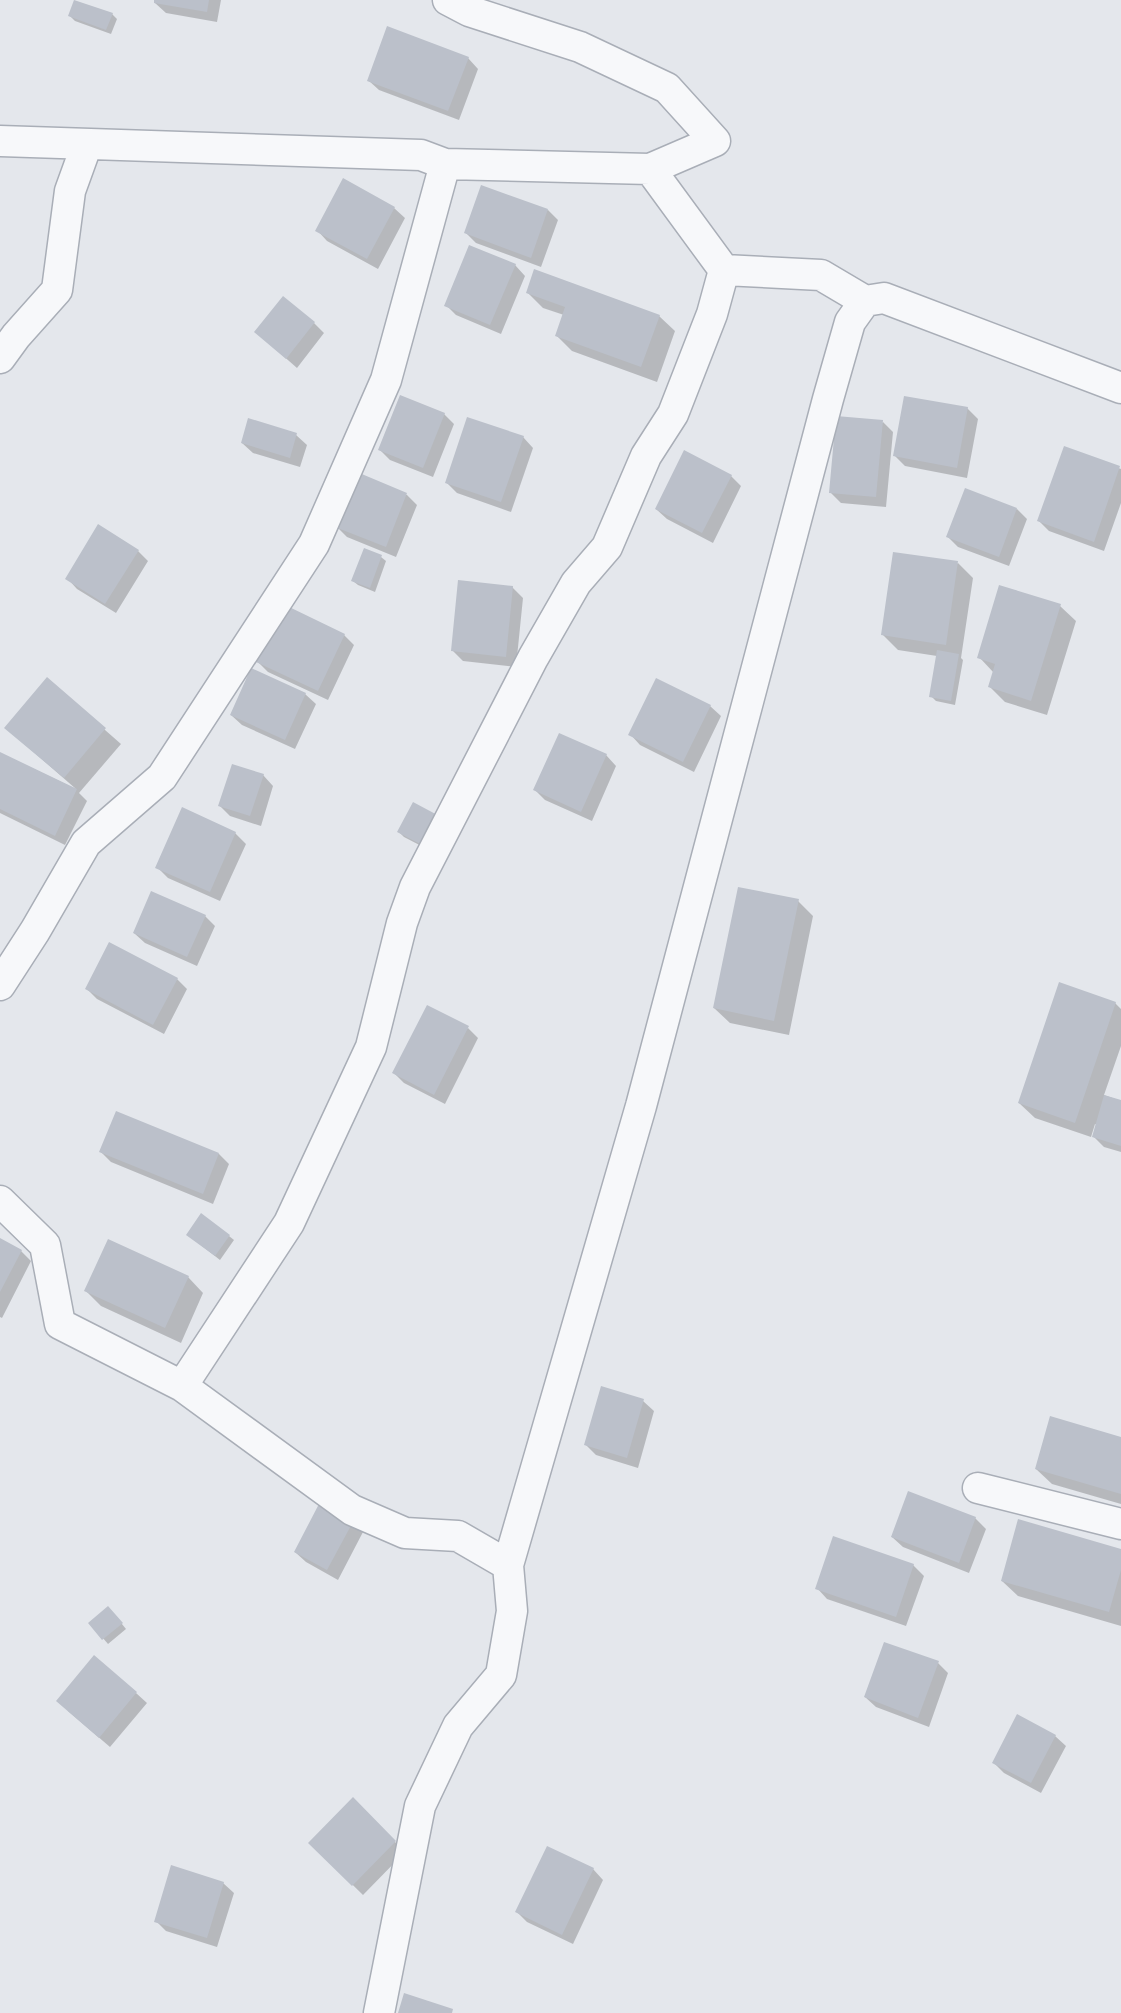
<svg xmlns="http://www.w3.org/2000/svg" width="1121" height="2013" font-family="Poppins,sans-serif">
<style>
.shadow{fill:#0003}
.building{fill:#bbc0ca}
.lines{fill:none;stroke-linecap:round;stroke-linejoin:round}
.minor-casing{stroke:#a9aeb7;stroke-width:33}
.minor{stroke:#f7f8fa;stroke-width:30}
</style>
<rect width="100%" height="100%" fill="#e4e7ec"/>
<path class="shadow" d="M156,0H221L217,22L166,13L155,3Z
M112,14L117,19L111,34L75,21L70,16Z
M468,58L478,69L459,120L379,90L368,80Z
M394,208L405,218L378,269L327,241L317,230Z
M548,210L558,220L541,267L476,243L466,233Z
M515,265L525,276L501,334L456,315L446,305Z
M528,293L659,316L675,331L657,382L572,351L557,336L564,315L543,308Z
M314,323L324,333L297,368L256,332Z
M967,408L978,419L967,478L905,466L895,456Z
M444,414L454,424L433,477L390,460L379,449Z
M883,422L893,432L886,507L841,503L831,493Z
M296,435L307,445L300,467L253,453L242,443Z
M523,437L533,448L511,512L457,493L447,483Z
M1065,448L1121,469V503L1104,551L1049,531L1039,521Z
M358,474L407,495L417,505L396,557L347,537L337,527Z
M731,476L741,486L713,543L667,519L656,509Z
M1017,509L1027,519L1009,566L958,547L948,537Z
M138,551L148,561L116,613L77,589L67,578Z
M381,557L386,561L375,592L358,585L353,581Z
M958,563L973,578L961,658L963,660L955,705L936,701L931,696L937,656L898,650L882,634Z
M512,587L523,598L516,667L463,661L453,651Z
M1060,606L1076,621L1047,715L1005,702L990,687L994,673L979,657Z
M344,635L354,645L328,700L268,672L258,662Z
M47,679L121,744L79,793L87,801L65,845L0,813V753L76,789L6,728Z
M305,694L316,704L295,749L242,725L231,715Z
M710,706L721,716L694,772L640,745L630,734Z
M606,755L616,766L592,821L545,800L535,790Z
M263,775L273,786L261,826L230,816L220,806Z
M443,819L433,852L404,837L399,832Z
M235,833L246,844L220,901L168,878L157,867Z
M798,901L813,916L789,1035L730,1023L714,1008Z
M205,916L215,926L197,966L145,943L134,933Z
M177,979L187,989L164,1034L97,999L87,989Z
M1115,1003L1121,1009V1046L1104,1095L1121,1101V1152L1104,1147L1094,1137L1097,1125L1095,1124L1091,1137L1035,1118L1019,1103Z
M468,1028L478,1038L445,1104L404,1083L394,1073Z
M101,1152L219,1154L229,1164L213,1204L111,1162Z
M229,1236L234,1240L220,1260L193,1239Z
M0,1240L21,1251L31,1261L2,1318L0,1317Z
M188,1277L203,1293L181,1343L101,1306L86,1291Z
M602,1388L643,1401L654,1411L638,1468L596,1455L586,1445Z
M1121,1439V1504L1052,1484L1036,1469Z
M975,1518L986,1529L969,1573L903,1547L892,1537Z
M353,1521L363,1532L338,1580L306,1562L295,1552Z
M1121,1551V1626L1018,1596L1002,1581Z
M913,1565L924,1576L906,1626L827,1599L817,1588Z
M113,1613L126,1629L108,1644L90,1623Z
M938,1663L948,1673L929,1727L876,1707L865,1697Z
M136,1693L147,1703L110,1747L68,1711Z
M1055,1736L1066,1746L1041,1793L1004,1773L993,1762Z
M353,1800L405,1852L363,1895L310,1843Z
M593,1869L603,1880L573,1944L527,1922L517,1912Z
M223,1883L234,1893L217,1947L166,1931L156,1921Z"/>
<path class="building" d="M74,0L113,13L106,30L68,16Z
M154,0H209L207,12L154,3Z
M387,26L469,57L448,111L367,81Z
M343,178L395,207L367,259L315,231Z
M481,185L548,209L531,258L464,233Z
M469,245L516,264L490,325L444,306Z
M534,269L660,315L641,367L555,336L565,307L526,293Z
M283,296L315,322L286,359L254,332Z
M400,395L445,413L423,468L378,450Z
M904,396L968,407L957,468L893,456Z
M836,416L883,420L876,497L829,493Z
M467,417L524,436L501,502L445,483Z
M248,418L297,433L290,458L241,443Z
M1064,446L1120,466L1094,542L1037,521Z
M684,450L732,475L702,533L655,509Z
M357,472L407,493L386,547L335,527Z
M965,488L1017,508L999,557L946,537Z
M98,524L139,550L105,604L65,579Z
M364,548L382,555L370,588L351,581Z
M893,552L958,561L946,645L881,635Z
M458,580L513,586L506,657L451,651Z
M999,585L1061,604L1031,701L988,687L995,664L977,658Z
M283,604L345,634L318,691L256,662Z
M937,650L959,654L951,701L929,697Z
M251,668L306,693L285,740L230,715Z
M47,677L106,728L64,778L4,728Z
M656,678L711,705L683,762L628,735Z
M559,733L607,754L581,812L533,790Z
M0,752L77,789L55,836L0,809Z
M232,764L264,774L250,816L218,806Z
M413,802L443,818L428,848L397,832Z
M182,807L236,832L210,892L155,868Z
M738,887L799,899L774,1021L713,1008Z
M151,891L206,915L187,957L133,933Z
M109,942L178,978L153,1025L85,989Z
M1059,982L1116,1002L1075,1123L1018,1103Z
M427,1005L469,1026L434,1095L392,1073Z
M1104,1095L1121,1100V1146L1092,1137Z
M116,1111L219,1153L203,1194L99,1152Z
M201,1213L230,1235L215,1256L186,1235Z
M0,1238L22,1250L0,1292Z
M108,1239L189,1276L165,1328L84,1291Z
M601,1386L644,1399L627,1458L584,1445Z
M1050,1416L1121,1437V1494L1035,1469Z
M908,1491L976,1517L959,1563L891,1537Z
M320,1502L354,1520L327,1570L294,1552Z
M1018,1519L1121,1549V1570L1109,1612L1001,1581Z
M833,1536L914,1564L896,1617L815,1589Z
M108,1606L123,1623L102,1640L88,1623Z
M884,1642L939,1661L918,1718L864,1697Z
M94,1655L137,1692L99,1738L56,1701Z
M1017,1714L1056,1735L1031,1783L992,1763Z
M353,1797L396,1841L352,1886L308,1843Z
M547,1846L594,1868L562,1935L515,1912Z
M171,1865L224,1882L207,1938L154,1922Z
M404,1993L453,2009L452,2013H398Z"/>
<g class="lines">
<defs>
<path id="minor" d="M448,0L469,11L580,47L667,88L715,141L650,169
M0,141L421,155L445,164L650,169L724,270
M0,358L16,336L57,290L70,191L87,144
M0,985L35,931L86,843L162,777L314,544L386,380L445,164
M0,1201L45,1245L60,1324L182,1386L352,1510L405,1533L458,1536L508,1565
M182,1386L289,1223L371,1047L402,923L415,887L533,658L576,583L607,547L646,456L673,414L712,314L724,270L821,275L865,301L884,298L1121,388
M978,1488L1121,1524
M379,2013L420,1806L458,1726L501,1675L512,1611L508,1565L641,1106L828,399L850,322L865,301"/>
</defs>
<use href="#minor" class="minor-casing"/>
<use href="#minor" class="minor"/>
</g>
</svg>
